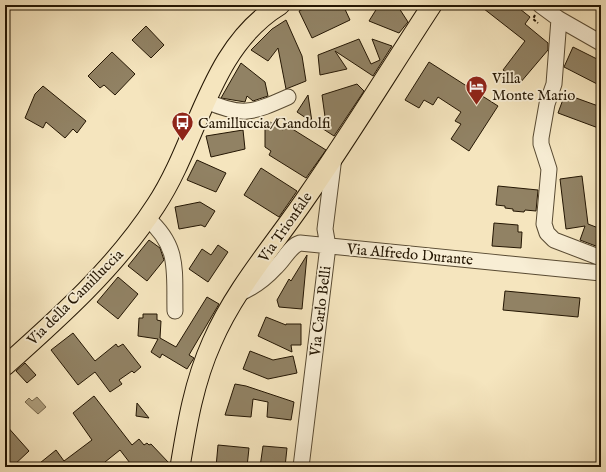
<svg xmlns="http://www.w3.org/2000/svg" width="606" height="472" font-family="'IM FELL English',serif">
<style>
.water{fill:#ae9f7e;stroke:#77684d}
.building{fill:#918264;stroke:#241603}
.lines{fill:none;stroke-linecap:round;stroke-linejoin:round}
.minor-casing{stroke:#584a32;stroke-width:17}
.major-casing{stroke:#241603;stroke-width:21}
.path{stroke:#241603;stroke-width:2;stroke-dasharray:3 2;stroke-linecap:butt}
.minor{stroke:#f8eed5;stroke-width:15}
.major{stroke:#f5e5be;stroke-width:19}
.labels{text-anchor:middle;stroke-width:3.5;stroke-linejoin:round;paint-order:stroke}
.poi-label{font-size:15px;fill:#241603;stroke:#f8eed5;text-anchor:start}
.street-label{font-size:15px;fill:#241603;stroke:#f8eed5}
</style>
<rect width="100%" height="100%" fill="#f5e5be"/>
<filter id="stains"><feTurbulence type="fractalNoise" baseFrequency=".005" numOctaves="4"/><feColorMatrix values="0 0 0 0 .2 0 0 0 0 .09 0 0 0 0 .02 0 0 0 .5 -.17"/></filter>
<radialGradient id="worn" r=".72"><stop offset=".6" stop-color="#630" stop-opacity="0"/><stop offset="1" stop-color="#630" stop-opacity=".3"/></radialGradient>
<path class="water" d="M37,397L46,407L38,414L25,402L29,398L32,401Z"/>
<path class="building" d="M311,5H343L350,20L312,38L299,11Z
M379,5H397L408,22L399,33L369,21Z
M479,5H515L530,17L525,24L548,43V50L520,83L503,70L525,41Z
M286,20L302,56L306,81L286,89L278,48L268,61L251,50L272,29Z
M146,26L164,45L151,58L132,40Z
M359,39L371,64L380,60L372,39L392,46L373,76L335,51L347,69L320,75L318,55Z
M573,47L601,61V86L564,67Z
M112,52L135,74L115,95L104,85L100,88L88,76Z
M429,62L498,106L469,151L451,139L461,124L455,121L461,112L438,97L433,105L424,100L419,108L405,100Z
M241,63L265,82L268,96L253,101L247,96L245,102L221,98Z
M357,84L364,91L334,136L317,125L326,124L322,95Z
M43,86L86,121L77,133L73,129L65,138L46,122L43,128L25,118L35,94Z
M565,94L601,107V129L558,113Z
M308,95L312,122L297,112Z
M270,122L283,130L286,125L326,150L306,178L269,155L271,151L265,147V129Z
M243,130L245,149L211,157L206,136Z
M197,160L226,173L216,192L187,180Z
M261,168L297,191L279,217L244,195Z
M582,176L588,224L601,229V248L580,240L585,226L566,229L560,179Z
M498,186L538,190L536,211L525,210L524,212L513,211V209L505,208V206L496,205Z
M200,202L215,211L205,227L201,225L179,229L175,207Z
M494,223L518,225V232H522L521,248L492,246Z
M149,240L160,248L164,260L147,281L128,266Z
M218,245L228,252L208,282L189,269L202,249L211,255Z
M307,255L302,309L279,307L277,300L289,279L291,281Z
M118,277L138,294L118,319L97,302Z
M505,291L580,298L578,317L503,310Z
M207,297L219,304L189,355L194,358L187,369L162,354L160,358L151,352L158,339L138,336L139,318H143V314H157V320L161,321L160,338L176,347Z
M266,317L286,325V324H301V345H291L292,352L258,336Z
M73,333L95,361L116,344L118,347L123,344L141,367L134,373L132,371L119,380L122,384L110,392L95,372L78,385L51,350Z
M250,351L273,360L293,356L297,373L268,379L243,369Z
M25,363L36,375L27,383L16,371Z
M235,384L246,386L294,402L291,420L267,417L268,402L253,399L251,417L225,415Z
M94,396L132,445L139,439L144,445L147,443L149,445L151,444L169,463L164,467H133L120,450L105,462L108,467H35L56,450L64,461L92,440L73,413Z
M137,403L149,418L136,416Z
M5,424L29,451L12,467H5Z
M218,445L249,448L247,467H216Z
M263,446L287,448L285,467H260Z"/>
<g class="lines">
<defs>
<path id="minor" d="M540,5L559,19L601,43
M559,19L554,84L547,104L541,138V144L549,169L544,224L547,233L554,240L601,258
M206,101C242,117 252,113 288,97
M147,218C180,247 174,270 175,311
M238,294C253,288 265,279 276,267C284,260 290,246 300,243L601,273
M301,467L328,246L325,229L334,157"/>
<path id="major" d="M5,366C60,317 116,267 156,205C199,140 209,48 280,5
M180,467C187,424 194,382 212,342C235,289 274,245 306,198C350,135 390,69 432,5"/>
</defs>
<use href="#minor" class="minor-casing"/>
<use href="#major" class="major-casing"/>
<path class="path" d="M535,15L533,19L538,23"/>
<use href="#minor" class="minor"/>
<use href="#major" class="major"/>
</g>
<defs>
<symbol id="hotel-pin" viewBox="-11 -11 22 30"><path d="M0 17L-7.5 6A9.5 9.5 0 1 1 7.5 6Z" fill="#8f2418" stroke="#f8eed5"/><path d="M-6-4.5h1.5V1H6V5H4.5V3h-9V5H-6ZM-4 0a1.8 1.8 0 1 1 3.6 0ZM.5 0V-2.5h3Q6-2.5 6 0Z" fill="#fff"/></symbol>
<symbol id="bus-pin" viewBox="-11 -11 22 30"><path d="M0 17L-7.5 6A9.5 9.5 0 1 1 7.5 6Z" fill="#8f2418" stroke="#f8eed5"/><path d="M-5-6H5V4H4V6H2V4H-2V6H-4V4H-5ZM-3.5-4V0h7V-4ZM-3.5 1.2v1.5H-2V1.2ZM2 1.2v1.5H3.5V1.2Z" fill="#fff"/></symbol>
</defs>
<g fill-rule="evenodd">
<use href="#hotel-pin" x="464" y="74" width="25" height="34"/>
<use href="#bus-pin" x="170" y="110" width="25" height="34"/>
</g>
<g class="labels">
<g class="poi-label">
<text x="492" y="83">Villa<tspan x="492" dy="17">Monte Mario</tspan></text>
<text x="198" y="128">Camilluccia/Gandolfi</text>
</g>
<g class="street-label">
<text transform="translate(285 227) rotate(-55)" y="5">Via Trionfale</text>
<text transform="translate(410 254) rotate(5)" y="5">Via Alfredo Durante</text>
<text transform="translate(75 297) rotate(-45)" y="5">Via della Camilluccia</text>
<text transform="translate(320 311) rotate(-83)" y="5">Via Carlo Belli</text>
</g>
</g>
<rect width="606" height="472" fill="none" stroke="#f5e5be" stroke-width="20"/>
<rect x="6" y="6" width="594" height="460" fill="none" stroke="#241603" stroke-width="2"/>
<rect x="10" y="10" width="586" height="452" fill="none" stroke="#241603"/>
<rect width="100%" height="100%" filter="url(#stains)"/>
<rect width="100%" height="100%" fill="url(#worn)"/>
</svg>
